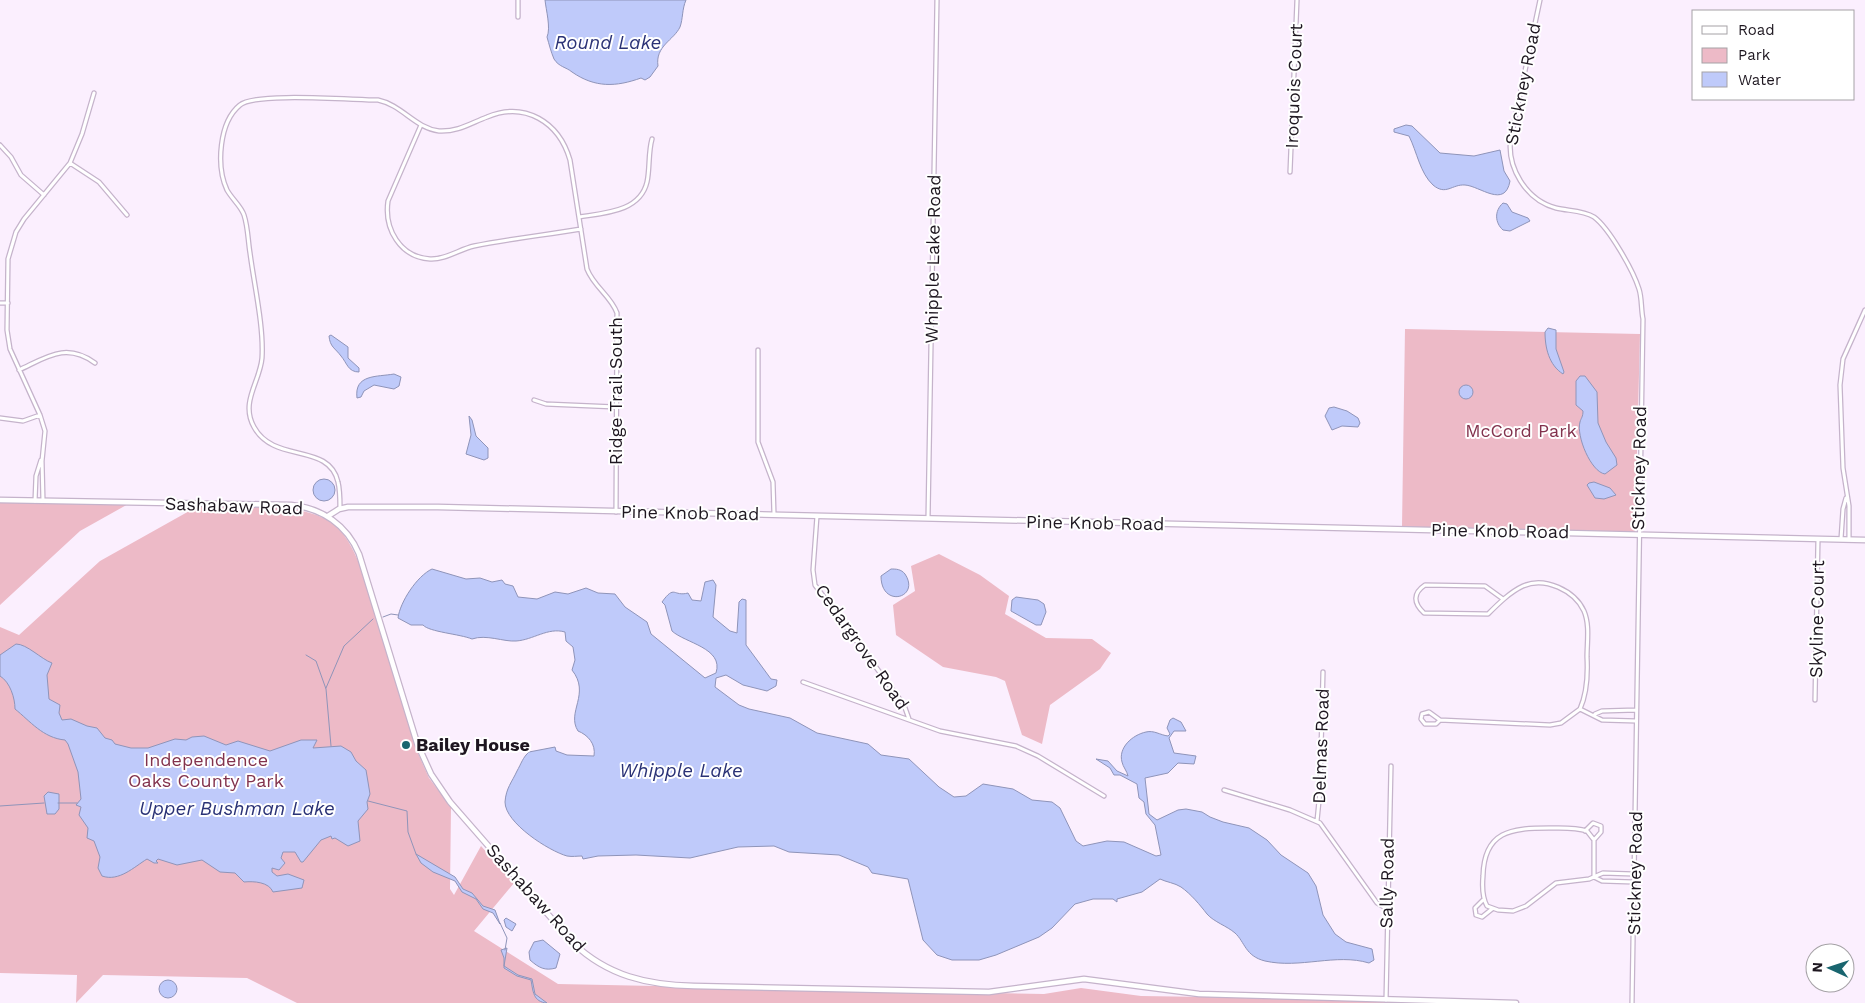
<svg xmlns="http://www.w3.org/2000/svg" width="1865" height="1003" font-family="'Work Sans',sans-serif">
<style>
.green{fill:#edbac7}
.water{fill:#bfcafa;stroke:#8f94b9}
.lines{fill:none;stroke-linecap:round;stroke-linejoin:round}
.stream{stroke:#8f94b9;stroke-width:1}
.street-casing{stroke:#c5b3cb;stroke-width:5.5}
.secondary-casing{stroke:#c5b3cb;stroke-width:7}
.street{stroke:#fff;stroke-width:3}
.secondary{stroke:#fff;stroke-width:4.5}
.poi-dot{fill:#19656f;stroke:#fff;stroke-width:2}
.labels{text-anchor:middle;stroke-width:4;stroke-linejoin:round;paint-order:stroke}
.street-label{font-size:18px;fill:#1e1720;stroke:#fff}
.park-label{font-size:18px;fill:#82324d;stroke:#fff}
.poi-label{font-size:18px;font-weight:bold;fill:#1e1720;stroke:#fff;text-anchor:start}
.water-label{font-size:19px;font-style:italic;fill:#2a3276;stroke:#fff}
</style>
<rect width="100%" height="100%" fill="#fbeffe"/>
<path class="green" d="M1405,329L1640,334L1635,532L1402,527Z
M0,503H130L80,531L0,605Z
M200,505C237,507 304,501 333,524C346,534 353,549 359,563L417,751L429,778L451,807L450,889L454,895L481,846L514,883L474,931L558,984L1044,994L1081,988L1141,996L1394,1000V1003H297L247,978L103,975L76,1003L77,975L0,973V627L19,635L100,561Z
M939,554L980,575L1009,596L1005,614L1046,638L1092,639L1111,653L1100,669L1050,705L1042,744L1022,735L1005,681L996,677L943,667L896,635L893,605L915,591L911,566Z"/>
<path class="water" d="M545,0H686C682,9 683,19 680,27C674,40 655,46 658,66L650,77L645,80L641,78C616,87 595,88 572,72C566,67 559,67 554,59C551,52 549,44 547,37C551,28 546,10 545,0Z
M1406,125L1412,126L1440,153L1474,156L1500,150L1504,171L1510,181C1505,209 1480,186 1465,185C1452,184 1446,196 1433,185C1420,173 1417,152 1409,136L1394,132V129Z
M1503,203L1507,204L1512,212L1528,218L1530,221L1510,231L1503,230C1495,223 1494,211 1503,203Z
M1548,328L1556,330V349L1564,372L1563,374C1549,365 1545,348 1545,332Z
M331,335L348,347V358L359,368V372C348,372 347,363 341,356C335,348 330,347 329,336Z
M394,374L401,377L399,386L394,389L374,385L364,391L361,397L357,398C354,374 377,377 394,374Z
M1580,376H1585L1597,392L1598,423L1606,442L1616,458L1617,465L1605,474C1591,472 1576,436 1580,422C1581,418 1583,417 1583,411L1576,405V381Z
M1459 392a7 7 0 1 1 14 0a7 7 0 1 1-14 0Z
M1334,407L1347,411L1358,418L1360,423L1358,427L1342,426L1332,430L1325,416L1329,408Z
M469,416L472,420L476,436L488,448V458L484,460L466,454L471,435Z
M313 490a11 11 0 1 1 22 0a11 11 0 1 1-22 0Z
M1594,482L1610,488L1616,495L1604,499L1595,498L1587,485L1589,483Z
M432,569L466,579L480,578L492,582L502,580L505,584L513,586L518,597L537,599L555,592L568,594L586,588L598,593L615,594L625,607L647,622L651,634L705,678L716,673C724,648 685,643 672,631L665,605L662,602C675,584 673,597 688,593L692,600L701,601L705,582L713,580L716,585L713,617L730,631L737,633L739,602L742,599L746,600V645L771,679L777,680L776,686L767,691L743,685L726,675L716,678L715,687L739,705L749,709L790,718L817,733L868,744L881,755L909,759L939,787L954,797L966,796L983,784L1013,789L1032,800L1052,802L1060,808L1076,841L1083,846L1107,841L1124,842L1156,856L1161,855L1155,825L1146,814L1144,802L1139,798L1137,784L1120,775H1114L1110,768L1096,759L1108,761L1117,771L1128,776C1127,771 1123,767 1122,762C1118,748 1132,735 1146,732C1154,730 1160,735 1168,736L1170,734L1167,728L1170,720L1173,718L1181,722L1186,731H1174L1169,738L1174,753L1196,756L1194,764L1178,763L1168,773L1145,778L1149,814L1157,820L1178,810L1186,809L1202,812L1210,817L1223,822L1249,828L1267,840L1281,855L1308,873L1316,886L1323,915L1335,934L1346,942L1372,949L1374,960L1369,963C1336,953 1300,969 1265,961C1245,956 1245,942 1235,933C1227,926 1214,922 1207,914C1200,905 1191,894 1181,887C1175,883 1166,882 1160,879L1142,892L1117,899V902L1113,899H1093L1075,904L1052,928L1039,937L996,955L979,960H952L937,955L923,940L908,879L872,873L868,867L839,855L789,852L774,846L738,847L690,858L636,855L598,856L583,859L582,856C576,856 573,857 567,856C549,851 505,823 505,802C506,788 512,782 517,771C521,764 523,757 529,752L555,747L556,751L567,755L594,756C596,744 588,735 578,731C566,712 591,694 572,670L575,660L573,647L566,641L565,632C548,627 533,640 516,641C504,642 486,634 472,639C460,634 429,632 423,625H411L398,618C400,602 417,576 432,569Z
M891,569C896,569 901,569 905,574C921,598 881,609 881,576Z
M1016,597L1038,600L1044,604L1046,612L1041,625H1036L1011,611L1012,600Z
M16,644C27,644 41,659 52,663L47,675L49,699L60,705L59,713L62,720L71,719L87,726L97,728L105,738L112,740L115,744L131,748H148L175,739L186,740L192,737L204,736L226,745L238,741L270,751L301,740H317L313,748L341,746L351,752L356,761L366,770L370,794L367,802L368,809L358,821L360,841L348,846L335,838L332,839L331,836L321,840L303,862H301L295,852H283L281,858L285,863L279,870L272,868V872L277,876L288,874L304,880L302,888L273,892C269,882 254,881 244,882L235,873L220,872L202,860L177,865L158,859L156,861L158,863H154L147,859C134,867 119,882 102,876L98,868L100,857L94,841L87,838L88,828L79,815L81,807L76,805L81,799L78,772L68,744L65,740C43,738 30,721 15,709C15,698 10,682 0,676V655Z
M48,792L59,794V809L55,814H47L44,796Z
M416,854L455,877L463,889L472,893L483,906L495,910L500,924L493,913L483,909L476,899L462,892L455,881L433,872L421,863Z
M506,918L516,924L512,931L506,927L504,920Z
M543,940L560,954L556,968C545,971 539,968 530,960L529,952L534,942Z
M507,948L504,966L518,975L532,979L535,994L547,1003C533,1002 533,991 531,980L517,976L504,968V958L501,950Z
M159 989a9 9 0 1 1 18 0a9 9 0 1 1-18 0Z"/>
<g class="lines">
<path class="stream" d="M383,617L391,614L398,615
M306,655L316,661L326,689L331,746
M326,688L344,646L373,619
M368,801L407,811L408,832L416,854
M58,803H77
M0,806L44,803
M500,923L507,938L505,950"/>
<defs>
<path id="street" d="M518,0V17
M1540,0L1511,137C1506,167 1526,200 1556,208C1568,211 1583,210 1594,217C1609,228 1633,270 1639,289C1642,298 1641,310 1643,319L1632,1003
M421,125L388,201C384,229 400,257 430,259C445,260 460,249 474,246C509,239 545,235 581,229
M0,145L11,157L21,175L44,195
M70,163L99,182L127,215
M1290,172L1297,0
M579,217C604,213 640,212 647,182C650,169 648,153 652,139
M0,303H8
M758,350V442L773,482L774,514
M19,370C47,357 66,342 95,363
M534,400L546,404L616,407
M0,418L23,421L40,415
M35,501L36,476L41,460
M43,501L42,461L45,431L40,415L10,349L7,330L8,259L16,232L24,219L70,163L82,134L94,93
M340,508C340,500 340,490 338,482C329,442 274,464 254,427C240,402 260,382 262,358C264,327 254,284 250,253C248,241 248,227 244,215C241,206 232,199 227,190C216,166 219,122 240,105C255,92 353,100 378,100C402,105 415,128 439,131C458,132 471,123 487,117C525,101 559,122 570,160L587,269C594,287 611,296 617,313L616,512
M817,516L813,570L815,585L904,705L909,719
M928,518L937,0
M1841,539L1843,509L1846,498
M1849,539V506L1843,468L1840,385L1843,359L1865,310
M803,682L940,731L1016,746L1038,756L1104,796
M1815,700L1818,539
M1580,709L1602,720L1636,721
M1429,712L1440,720L1436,724H1425L1421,719L1422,714Z
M1595,714L1602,711L1636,710
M1440,720L1550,725L1561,723L1580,709C1587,693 1588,675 1587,657C1587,642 1590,625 1584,611C1575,591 1545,576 1523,586C1510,592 1498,604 1488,614L1424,613C1413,603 1413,593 1425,585L1485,586L1503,599
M1224,790L1290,810L1320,823L1377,903L1387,909
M1317,821L1320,791L1323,672
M1585,831L1593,823L1601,826V832L1594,840
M1594,877V840L1587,831C1575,827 1562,828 1549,828C1511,828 1484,831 1483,876C1482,887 1482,897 1487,906L1498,910L1513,911L1526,906L1556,883L1589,879L1603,873L1633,874
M1594,877L1602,881L1633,882
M1483,900L1475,908L1476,915L1482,917L1492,909
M1386,1000L1391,766"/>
<path id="secondary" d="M0,500L291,505C322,508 347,525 359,554L417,743L431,774L450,802L573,943C608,976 647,985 694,986L989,992L1084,979L1199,994L1516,1003
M328,516L339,509L348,507H438L1865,540"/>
</defs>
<use href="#street" class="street-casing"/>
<use href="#secondary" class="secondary-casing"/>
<use href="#street" class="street"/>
<use href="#secondary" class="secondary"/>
</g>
<circle class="poi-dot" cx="406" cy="745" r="5"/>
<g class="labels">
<g class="street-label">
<text transform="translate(1523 84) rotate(-79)" y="6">Stickney Road</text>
<text transform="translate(1294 86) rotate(-88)" y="6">Iroquois Court</text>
<text transform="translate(933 259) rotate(-89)" y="6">Whipple Lake Road</text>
<text transform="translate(616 391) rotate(-90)" y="6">Ridge Trail South</text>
<text transform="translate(1639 468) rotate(-89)" y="6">Stickney Road</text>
<text transform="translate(234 506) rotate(2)" y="6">Sashabaw Road</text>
<text transform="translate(690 513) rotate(1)" y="6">Pine Knob Road</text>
<text transform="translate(1095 523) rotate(1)" y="6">Pine Knob Road</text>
<text transform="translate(1500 531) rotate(1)" y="6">Pine Knob Road</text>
<text transform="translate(1817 619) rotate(-89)" y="6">Skyline Court</text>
<text transform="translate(862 647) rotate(55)" y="6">Cedargrove Road</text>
<text transform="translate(1321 746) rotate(-88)" y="6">Delmas Road</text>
<text transform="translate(1635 873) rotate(-89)" y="6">Stickney Road</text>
<text transform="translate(1387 883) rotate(-89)" y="6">Sally Road</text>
<text transform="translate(536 898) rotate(48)" y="6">Sashabaw Road</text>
</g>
<g class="park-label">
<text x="1521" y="437">McCord Park</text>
<text x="206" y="766">Independence<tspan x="206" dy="21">Oaks County Park</tspan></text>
</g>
<g class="poi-label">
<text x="416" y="751">Bailey House</text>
</g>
<g class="water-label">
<text x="608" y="49">Round Lake</text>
<text x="681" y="777">Whipple Lake</text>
<text x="237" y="815">Upper Bushman Lake</text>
</g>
</g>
<rect x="1692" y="10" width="162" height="90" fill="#ffffff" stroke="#a5a2a6"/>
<rect x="1702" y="26" width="25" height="8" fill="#ffffff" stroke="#a5a2a6"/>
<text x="1738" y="35" font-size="15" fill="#1e1720">Road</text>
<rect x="1702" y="48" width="25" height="15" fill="#edbac7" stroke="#a5a2a6"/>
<text x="1738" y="60" font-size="15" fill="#1e1720">Park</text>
<rect x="1702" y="72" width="25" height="15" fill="#bfcafa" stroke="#a5a2a6"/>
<text x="1738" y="85" font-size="15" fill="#1e1720">Water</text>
<g transform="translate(1830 968) rotate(273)"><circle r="24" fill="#ffffff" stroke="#a5a2a6"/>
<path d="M0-4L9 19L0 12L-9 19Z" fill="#19656f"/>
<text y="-8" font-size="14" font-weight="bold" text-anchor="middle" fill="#1e1720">N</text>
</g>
</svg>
